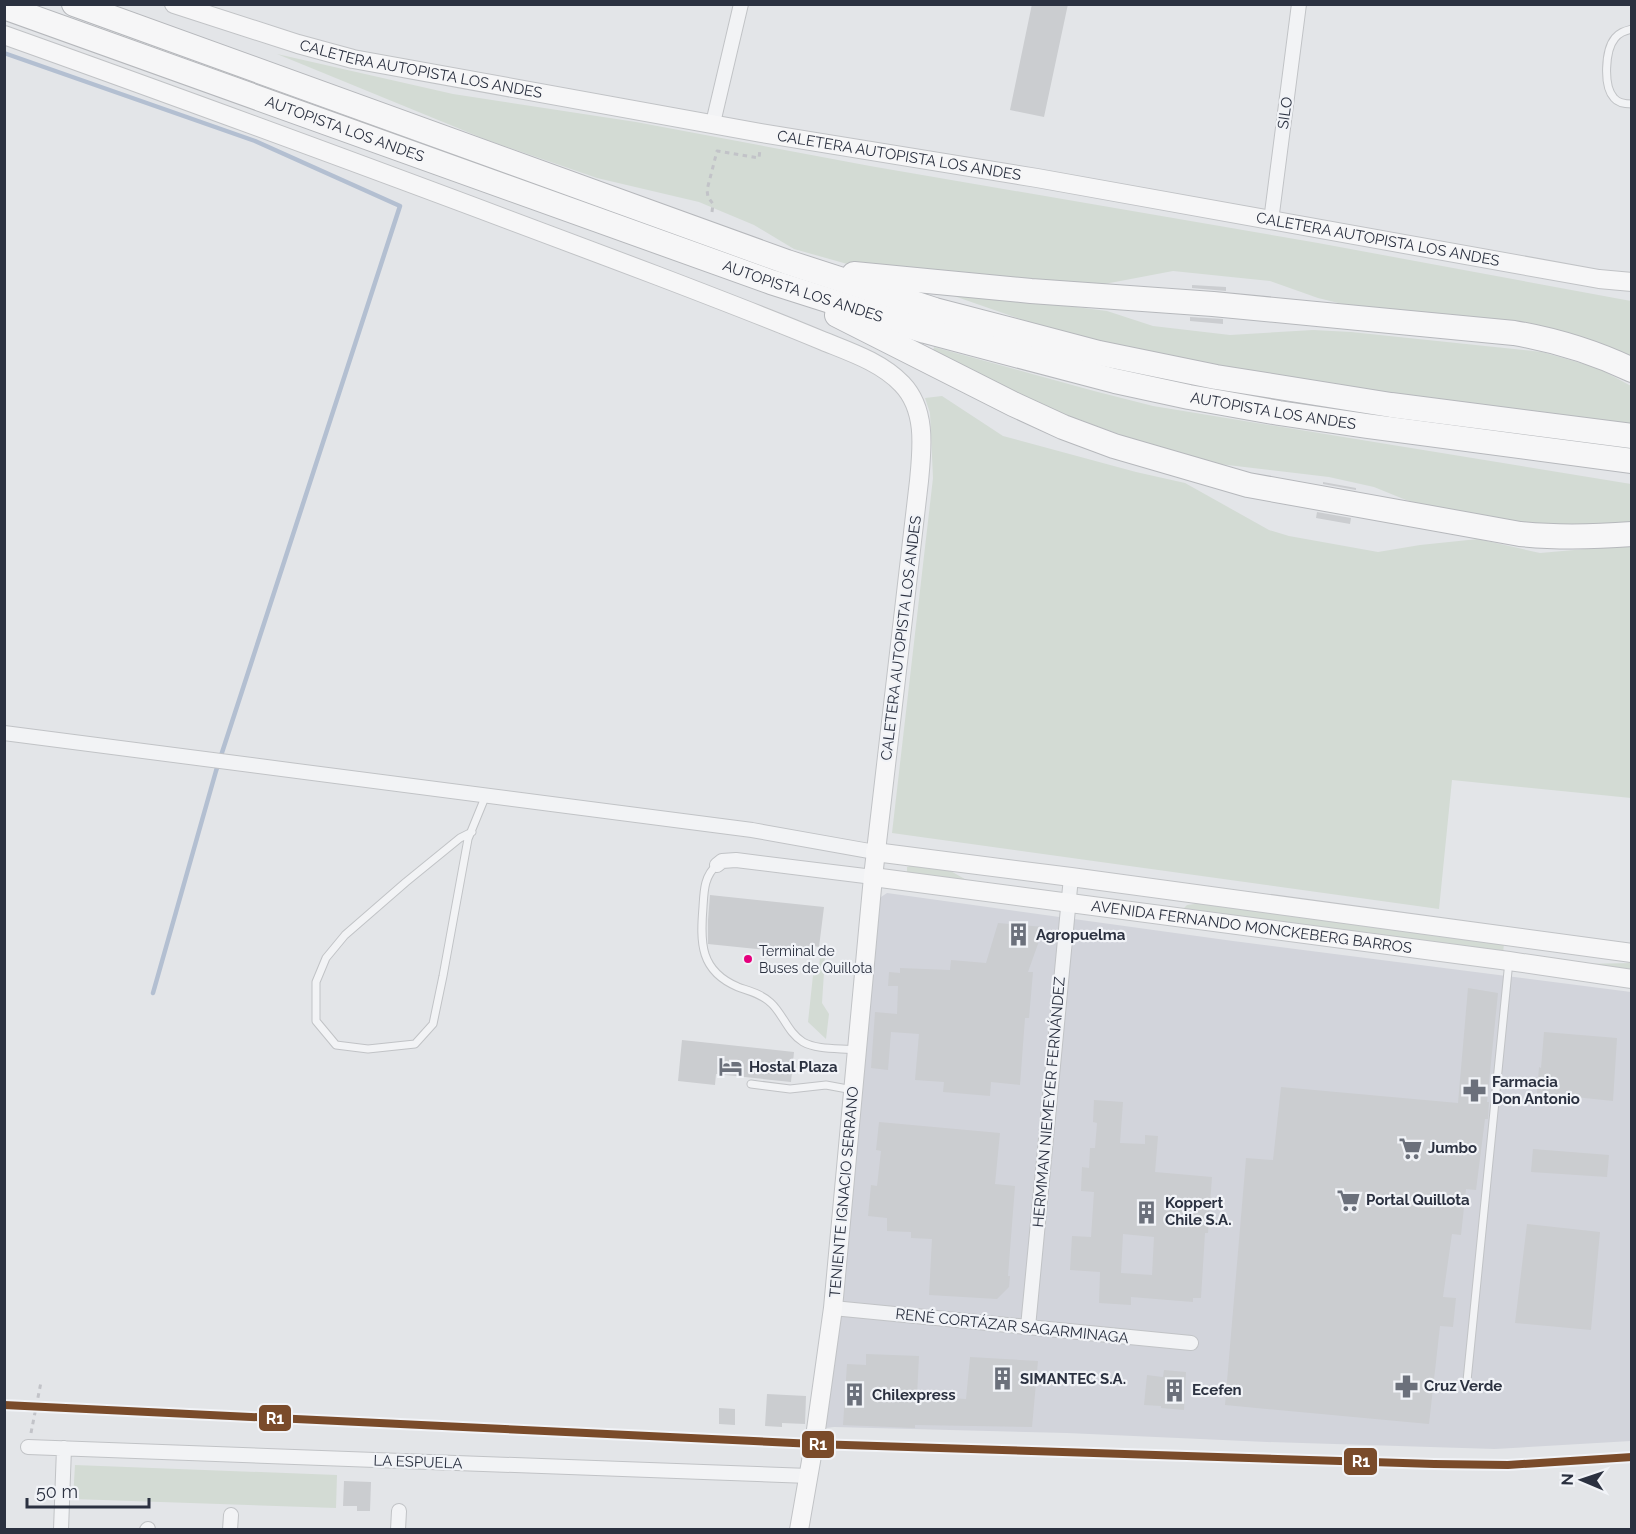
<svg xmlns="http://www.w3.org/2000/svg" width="1636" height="1534" font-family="Raleway,sans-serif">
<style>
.built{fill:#d2d4db}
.green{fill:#d3dbd4}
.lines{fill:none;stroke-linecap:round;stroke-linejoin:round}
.stream{stroke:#b3bfd1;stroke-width:4.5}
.building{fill:#cbcdd0;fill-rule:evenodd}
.lane-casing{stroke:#c1c3c6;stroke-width:9}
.street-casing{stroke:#c1c3c6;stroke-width:16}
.secondary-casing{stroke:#c1c3c6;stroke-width:20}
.highway-casing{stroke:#b6b8bc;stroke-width:26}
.path{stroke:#c2c3c8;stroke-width:3;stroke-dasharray:4.5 4.5;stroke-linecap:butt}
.lane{stroke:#f2f3f5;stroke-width:7}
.street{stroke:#f2f3f5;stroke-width:14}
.secondary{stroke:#f6f6f7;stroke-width:18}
.highway{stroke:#f6f6f7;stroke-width:24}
.rail-1-casing{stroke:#f1f3f7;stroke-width:12}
.rail-1{stroke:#7a4b2a;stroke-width:8}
.bus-dot{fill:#e5007d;stroke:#f1f3f7;stroke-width:2}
.labels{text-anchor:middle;stroke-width:4.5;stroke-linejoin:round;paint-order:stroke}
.bus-label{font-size:14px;fill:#2b3140;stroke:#f1f3f7;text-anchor:start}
.street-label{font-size:15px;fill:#2b3140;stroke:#f1f3f7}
.poi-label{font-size:15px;font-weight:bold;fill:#2b3140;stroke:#f1f3f7;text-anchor:start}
.line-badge{stroke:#f1f3f7;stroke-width:2}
.badge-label{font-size:16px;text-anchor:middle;font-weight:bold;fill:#fff}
</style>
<rect width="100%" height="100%" fill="#e3e5e8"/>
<path class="built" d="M887,893L1233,941L1631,992V1441L1495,1449L1267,1442L1067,1433L834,1427L826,1428L878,899Z"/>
<path class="green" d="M277,54L453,94L636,122L870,166L1318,243L1631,301V358L1619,351L1539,326L1379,313L1318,298L1270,281L1173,271L1078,289L858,267L794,249L754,225L699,202L597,178L487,140Z
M982,295L1107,311L1153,326L1230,335L1313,330L1351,332L1542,352L1598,368L1631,386V426L1378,393L1095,345L954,296Z
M934,347L1094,391L1153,406L1631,484V526L1533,529L1455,515L1406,500L1374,487L1329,477L1219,464L1140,442L1034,403L932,355Z
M942,396L1003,436L1136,472L1185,483L1269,530L1289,536L1378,552L1420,545L1478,539L1540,553L1631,545V798L1452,780L1439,909L892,833L933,478L930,413L925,398Z
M913,865L949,870L970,882L907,874V867Z
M1202,903L1504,943L1503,954L1181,911L1187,905Z
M820,957H825L822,1003L829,1014L826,1039L808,1022L814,966L819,967Z
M1631,963V971L1583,964Z
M75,1465L337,1475L336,1508L73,1499Z"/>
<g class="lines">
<path class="stream" d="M4,53L255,141L400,206L216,771L153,993"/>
</g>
<path class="building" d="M1032,4H1068L1044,117L1010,110Z
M1192,285L1226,287V291L1192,288Z
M1190,317L1223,319V324L1190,321Z
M1323,482L1356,488V490L1323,484Z
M1317,512L1351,518L1350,524L1316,518Z
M710,895L824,907L819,947L814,946L813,955L708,944V920Z
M998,923L1044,927L1028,972H1033L1029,1018H1025L1020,1085L991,1082L990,1096L943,1092L944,1082L915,1080L919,1034L891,1032L888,1070L871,1068L875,1012L897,1014L898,986H888L889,972L900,973V968L950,970L951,960L986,963Z
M1468,988L1498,993L1487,1102H1489L1488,1119H1485L1476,1190L1466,1189L1461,1235L1452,1234L1443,1297L1456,1298L1453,1327L1440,1326L1429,1424L1225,1405L1246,1158L1273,1160L1281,1087L1458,1103Z
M1544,1032L1617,1038L1613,1101L1537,1093L1539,1067L1541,1068Z
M682,1040L794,1052L791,1082L716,1074L715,1085L678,1081Z
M1094,1100L1123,1102L1120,1143L1145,1144V1135L1158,1136L1155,1172L1212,1177L1208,1233H1205L1201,1298H1193V1302L1131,1297V1305L1099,1303L1100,1272L1070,1270L1072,1236L1091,1237L1094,1192L1081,1191L1082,1167L1089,1168L1090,1148H1095L1097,1123L1093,1122ZM1123,1234L1154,1237L1152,1275L1121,1273Z
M879,1122L1000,1133L995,1184L1015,1186L1008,1276H1010L1009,1287L997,1299L929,1295L932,1239L911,1238V1232L887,1231V1218L868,1216L871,1185L877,1186L881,1151L876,1150Z
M1533,1149L1609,1155L1607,1177L1531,1172Z
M1527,1224L1600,1232L1591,1330L1515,1323Z
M866,1354L919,1356L917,1396L966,1399L970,1357L1038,1361L1032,1427L915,1425V1428L843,1425L847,1364L866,1365Z
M1164,1370L1186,1372L1184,1410L1161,1408V1406L1144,1405L1147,1375L1163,1377Z
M767,1394L806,1396L805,1424L782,1423V1427L765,1426Z
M719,1408L735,1409V1425L719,1424Z
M344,1481L371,1482L370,1511H357V1506H343Z"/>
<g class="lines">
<defs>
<path id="lane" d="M1632,29C1625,31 1620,32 1615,38C1605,50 1603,86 1614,98C1618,103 1625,104 1632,104
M472,832L460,838L406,882L345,935L326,958L316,982V1021L336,1045L368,1049L415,1044L433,1024L443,976L468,839L486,795
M717,865C704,876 704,891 703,907C700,943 700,971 738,987C749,991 762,994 771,1003C783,1014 788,1033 803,1042C817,1050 840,1048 857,1050
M751,1084L790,1089L826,1085L853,1090
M1467,1381L1509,961"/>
<path id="street" d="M713,123L741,4
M1271,221L1299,4
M4,733L752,830L875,852
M717,865L722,861L736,860L873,877
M833,1308L1191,1343
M1028,1327L1071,877
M28,1447L809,1476
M61,1530L64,1448
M147,1530L148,1529
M230,1530L231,1515
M398,1530L399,1511"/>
<g id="secondary">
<path id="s1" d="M174,4L298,44L353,59L761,133L1037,178L1599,279L1632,282"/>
<path d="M4,35C223,113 441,194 658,276C713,297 768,318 823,341C850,352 881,362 902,384C927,410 922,449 919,481L873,877L833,1308L814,1444L799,1530"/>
<path d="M875,852L1071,877L1632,953"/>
<path id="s2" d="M873,877L1509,961L1632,979"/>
</g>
<g id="highway">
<path d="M74,4L787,262L935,310L1099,353L1216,377L1391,405L1632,436"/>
<path id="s3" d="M4,7L771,282L925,331L1115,381L1189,397L1279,413L1367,426L1632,461"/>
<path d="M854,274L1031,291L1213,304L1514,333C1555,340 1594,352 1632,370"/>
<path d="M837,315L1013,404L1063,427L1114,446L1248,485L1520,534C1559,538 1593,537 1632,534"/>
</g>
</defs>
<use href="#lane" class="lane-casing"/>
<use href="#street" class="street-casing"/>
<use href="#secondary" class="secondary-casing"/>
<use href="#highway" class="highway-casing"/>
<path class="path" d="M712,212L713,204L708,197L707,190L717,151L759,158L760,149
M31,1433L41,1382"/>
<use href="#lane" class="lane"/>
<use href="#street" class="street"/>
<use href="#secondary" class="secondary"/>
<use href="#highway" class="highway"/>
<defs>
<path id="rail-1" d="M4,1405L814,1444L1434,1464L1508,1465L1632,1457"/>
</defs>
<use href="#rail-1" class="rail-1-casing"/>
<use href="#rail-1" class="rail-1"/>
</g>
<defs>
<symbol id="building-bare" viewBox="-9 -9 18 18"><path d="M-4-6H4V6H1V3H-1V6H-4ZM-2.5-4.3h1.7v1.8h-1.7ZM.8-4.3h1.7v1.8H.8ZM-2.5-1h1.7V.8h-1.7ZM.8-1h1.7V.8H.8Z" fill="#6b707b" stroke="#f1f3f7" stroke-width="2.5" paint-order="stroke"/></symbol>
<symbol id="hotel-bare" viewBox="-9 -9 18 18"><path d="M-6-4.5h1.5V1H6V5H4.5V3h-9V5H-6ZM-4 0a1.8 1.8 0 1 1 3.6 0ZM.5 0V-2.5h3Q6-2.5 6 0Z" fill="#6b707b" stroke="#f1f3f7" stroke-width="2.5" paint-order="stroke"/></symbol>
<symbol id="pharmacy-bare" viewBox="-9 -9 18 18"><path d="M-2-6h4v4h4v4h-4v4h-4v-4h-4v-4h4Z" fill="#6b707b" stroke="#f1f3f7" stroke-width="2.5" paint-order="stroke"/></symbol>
<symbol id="supermarket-bare" viewBox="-9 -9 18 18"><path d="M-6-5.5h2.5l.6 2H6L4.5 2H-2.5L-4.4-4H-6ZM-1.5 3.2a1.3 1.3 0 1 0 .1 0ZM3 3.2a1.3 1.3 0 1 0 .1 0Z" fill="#6b707b" stroke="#f1f3f7" stroke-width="2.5" paint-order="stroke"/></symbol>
</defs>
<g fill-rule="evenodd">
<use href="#building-bare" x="1002" y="918" width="33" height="33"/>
<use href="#hotel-bare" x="714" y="1050" width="33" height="33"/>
<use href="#pharmacy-bare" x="1458" y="1074" width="33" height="33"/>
<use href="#supermarket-bare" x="1394" y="1132" width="33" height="33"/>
<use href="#supermarket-bare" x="1332" y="1184" width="33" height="33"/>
<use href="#building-bare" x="1130" y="1196" width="33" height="33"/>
<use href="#building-bare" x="986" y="1362" width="33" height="33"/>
<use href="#pharmacy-bare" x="1390" y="1370" width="33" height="33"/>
<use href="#building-bare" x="1158" y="1374" width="33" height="33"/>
<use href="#building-bare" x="838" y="1378" width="33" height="33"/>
</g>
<circle class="bus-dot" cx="748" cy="959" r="5"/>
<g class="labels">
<g class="bus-label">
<text x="759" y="956">Terminal de<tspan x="759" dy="17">Buses de Quillota</tspan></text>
</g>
<g class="street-label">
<text dy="5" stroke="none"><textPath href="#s1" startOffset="256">CALETERA AUTOPISTA LOS ANDES</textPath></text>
<text transform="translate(1285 113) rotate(-82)" y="5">SILO</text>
<text dy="5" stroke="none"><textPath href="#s3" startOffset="362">AUTOPISTA LOS ANDES</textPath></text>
<text dy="5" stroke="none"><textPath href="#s1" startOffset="742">CALETERA AUTOPISTA LOS ANDES</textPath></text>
<text dy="5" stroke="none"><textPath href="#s1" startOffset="1228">CALETERA AUTOPISTA LOS ANDES</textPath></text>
<text dy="5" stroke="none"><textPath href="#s3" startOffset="848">AUTOPISTA LOS ANDES</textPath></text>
<text dy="5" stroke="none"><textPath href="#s3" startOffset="1334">AUTOPISTA LOS ANDES</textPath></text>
<text transform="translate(901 638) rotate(-83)" y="5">CALETERA AUTOPISTA LOS ANDES</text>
<text dy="5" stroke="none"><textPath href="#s2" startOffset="382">AVENIDA FERNANDO MONCKEBERG BARROS</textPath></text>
<text transform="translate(1049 1102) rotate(-85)" y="5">HERMMAN NIEMEYER FERNÁNDEZ</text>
<text transform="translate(844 1192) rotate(-85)" y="5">TENIENTE IGNACIO SERRANO</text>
<text transform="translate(1012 1326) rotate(6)" y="5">RENÉ CORTÁZAR SAGARMINAGA</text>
<text transform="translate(418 1462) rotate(2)" y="5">LA ESPUELA</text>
</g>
<g class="poi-label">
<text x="1036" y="940">Agropuelma</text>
<text x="749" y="1072">Hostal Plaza</text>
<text x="1492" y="1087">Farmacia<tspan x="1492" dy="17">Don Antonio</tspan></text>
<text x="1428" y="1153">Jumbo</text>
<text x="1366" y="1205">Portal Quillota</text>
<text x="1165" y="1208">Koppert<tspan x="1165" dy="17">Chile S.A.</tspan></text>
<text x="1020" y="1384">SIMANTEC S.A.</text>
<text x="1424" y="1391">Cruz Verde</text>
<text x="1192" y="1395">Ecefen</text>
<text x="872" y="1400">Chilexpress</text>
</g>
</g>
<g class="line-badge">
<rect x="258" y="1404" width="34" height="28" rx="6" fill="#7a4b2a"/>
<rect x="801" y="1430" width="34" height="29" rx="6" fill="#7a4b2a"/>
<rect x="1343" y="1447" width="35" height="29" rx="6" fill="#7a4b2a"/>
</g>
<g class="badge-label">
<text x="275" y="1424">R1</text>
<text x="818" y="1450">R1</text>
<text x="1361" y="1467">R1</text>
</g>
<rect width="1636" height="1534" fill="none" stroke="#2b3140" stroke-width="12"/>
<g transform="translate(1582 1480) rotate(272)" stroke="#f1f3f7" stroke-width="4.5" paint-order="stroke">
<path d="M0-4.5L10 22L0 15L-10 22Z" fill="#2b3140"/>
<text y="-9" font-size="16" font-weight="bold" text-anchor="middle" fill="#2b3140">N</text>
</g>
<path d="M27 1498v9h122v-9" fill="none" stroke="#2b3140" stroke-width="3"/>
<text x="36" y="1498" font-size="18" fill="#2b3140" stroke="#f1f3f7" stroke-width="4.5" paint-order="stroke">50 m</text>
</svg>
